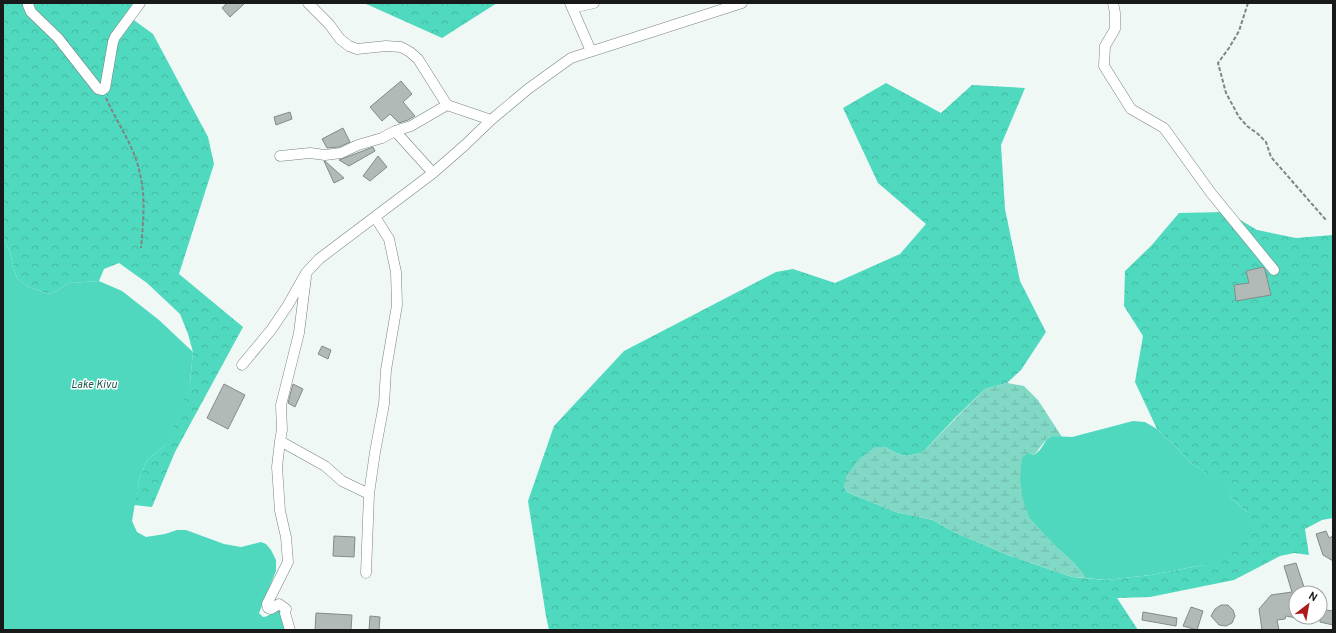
<svg xmlns="http://www.w3.org/2000/svg" width="1336" height="633" font-family="Overpass,sans-serif">
<style>
.forest{fill:url(#forest-crowns)}
.wetland{fill:url(#wetland-marsh)}
.water{fill:#4fd8be}
.building{fill:#b2bab8;stroke:#838b88}
.lines{fill:none;stroke-linecap:round;stroke-linejoin:round}
.minor-casing{stroke:#7b8381;stroke-width:11}
.path{stroke:#7f8583;stroke-width:2;stroke-dasharray:4 2;stroke-linecap:butt}
.minor{stroke:#fff;stroke-width:10}
.labels{text-anchor:middle;stroke-width:3;stroke-linejoin:round;paint-order:stroke}
.water-label{font-size:11px;font-style:italic;fill:#20584d;stroke:#fff}
</style>
<defs>
<pattern id="forest-crowns" width="20" height="18" patternUnits="userSpaceOnUse"><rect width="20" height="18" fill="#4fd9be"/><path d="M2 6a3 3 0 1 1 6 0M12 15a3 3 0 1 1 6 0" fill="none" stroke="#44baa3"/></pattern>
<pattern id="wetland-marsh" width="20" height="14" patternUnits="userSpaceOnUse"><rect width="20" height="14" fill="#81d8c5"/><path d="M1 5h8M5 5V1M11 12h8M15 12V8" fill="none" stroke="#6fb9a9"/></pattern>
</defs>
<rect width="100%" height="100%" fill="#eff8f5"/>
<path class="forest" d="M3,3H146L131,18L153,34L208,137L214,164L179,274L243,327L175,452L152,507L134,505L139,480L147,460L164,446L190,382L193,352L188,334L180,314L147,283L119,263L104,269L99,281L68,283L57,291L49,294L28,287L17,278L13,266L10,252L3,238Z
M364,3H497L442,38Z
M886,83L941,113L972,85L1025,88L1001,145L1005,209L1020,281L1046,332L1021,370L1007,383L985,389L956,417L922,453L906,456L896,453L885,447L844,486L847,492L896,512L933,520L954,532L1008,555L1072,577L1106,580L1151,575L1203,565L1247,512L1230,497L1226,486L1191,463L1177,448L1157,429L1135,382L1143,336L1124,306L1125,271L1151,246L1179,213L1227,212L1257,230L1296,238L1333,235V518L1322,520L1305,529L1309,555L1294,553L1280,556L1234,580L1150,597L1117,598L1138,630H549L546,616L528,501L554,426L624,351L776,272L793,269L835,283L900,254L926,224L878,183L843,108Z"/>
<path class="wetland" d="M1007,383L1024,386L1038,400L1062,437C1059,437 1055,436 1052,436C1046,437 1039,450 1034,455L1028,453L1030,519L1051,542L1074,563L1086,578L1072,577L1008,555L954,532L933,520L896,512L847,492L844,486L845,478L859,459L875,447H885L896,453L906,456L922,453L957,417L985,389Z"/>
<path class="water" d="M3,238L10,252L13,266L17,278L28,287L49,294L57,291L68,283L99,281L122,291L159,320L193,352L190,382L180,412L171,434L164,446L147,460L139,480L132,521L137,532L146,537L165,534L177,530H186L224,544L241,547L261,542L266,544L271,550L276,560V571L259,613L263,617C269,617 274,610 280,608L285,621V630H3Z
M1133,421L1145,422L1157,429L1177,448L1191,463L1227,486L1230,497L1247,512L1252,526L1250,537L1232,551L1203,565L1151,575L1106,580L1086,578L1074,563L1051,542L1030,519L1023,500L1020,479L1022,458L1028,453L1034,455L1040,450L1047,439L1052,436L1072,437Z"/>
<path class="building" d="M227,3H245L230,17L222,8Z
M401,81L412,94L403,102L415,116L408,120L399,123L390,114L382,121L370,107Z
M290,112L292,119L276,125L274,117Z
M343,128L350,142L339,147L327,148L322,139Z
M373,147L375,151L349,166L339,160Z
M378,156L387,167L370,181L363,176Z
M324,161H325L344,178L334,183Z
M1263,267L1265,270L1271,295L1236,301L1234,285L1249,283L1246,271Z
M322,346L331,350L328,359L318,354Z
M224,384L245,395L228,429L207,418Z
M293,384L303,389L295,407L288,403Z
M1326,531L1329,538L1333,536V561L1323,555L1316,534Z
M334,536L355,537L354,557L333,556Z
M1296,563L1306,593H1296V618L1286,616L1285,619L1277,620L1279,630H1262L1259,609L1271,595L1292,592L1284,566Z
M1221,605H1228L1233,610L1235,616L1232,623L1226,626L1219,625L1211,616L1215,609Z
M1191,607L1203,611L1197,630L1183,626Z
M1320,609L1333,611V625L1320,622Z
M1143,612L1177,618L1176,626L1142,620Z
M316,613L352,615L351,630H315Z
M370,616L380,617L379,630H369Z"/>
<g class="lines">
<defs>
<path id="minor" d="M29,3L28,5L31,12L58,38L98,89L102,90L105,88L113,42L115,37L140,3
M308,3L329,24L340,39L349,46L357,49L386,46L401,47L410,52L418,59L447,105L491,120
M570,3L591,51
M1113,3L1115,13V29L1105,46L1104,66L1131,109L1164,128L1211,193L1274,270
M572,8L594,3
M395,131L433,173
M280,156L310,153L325,155L341,153L358,145L382,138L395,131L411,126L447,105
M242,365L271,330L288,305L306,273L319,259L433,173L465,145L491,120L528,89L571,58L742,3
M280,441L325,466L342,481L369,494
M366,573L369,494L375,452L384,404L386,370L397,305L396,272L389,239L375,217
M290,630L285,613L286,609L279,604L271,609L268,608L267,604L288,562L286,537L280,511L277,467L280,441L282,430L281,405L299,333L306,277"/>
</defs>
<use href="#minor" class="minor-casing"/>
<path class="path" d="M1248,3L1239,31L1229,48L1218,63L1226,93L1239,117L1247,126L1258,134L1266,142L1271,157L1326,220
M106,98C117,123 135,147 140,174C146,199 143,223 141,248"/>
<use href="#minor" class="minor"/>
</g>
<g class="labels">
<g class="water-label">
<text x="94" y="388">Lake Kivu</text>
</g>
</g>
<rect width="1336" height="633" fill="none" stroke="#171a19" stroke-width="8"/>
<g transform="translate(1308 605) rotate(31)"><circle r="19" fill="#ffffff" stroke="#a2a3a3"/>
<path d="M0-3L7 15L0 10L-7 15Z" fill="#ad1c1a"/>
<text y="-6" font-size="11" font-weight="bold" text-anchor="middle" fill="#171a19">N</text>
</g>
</svg>
